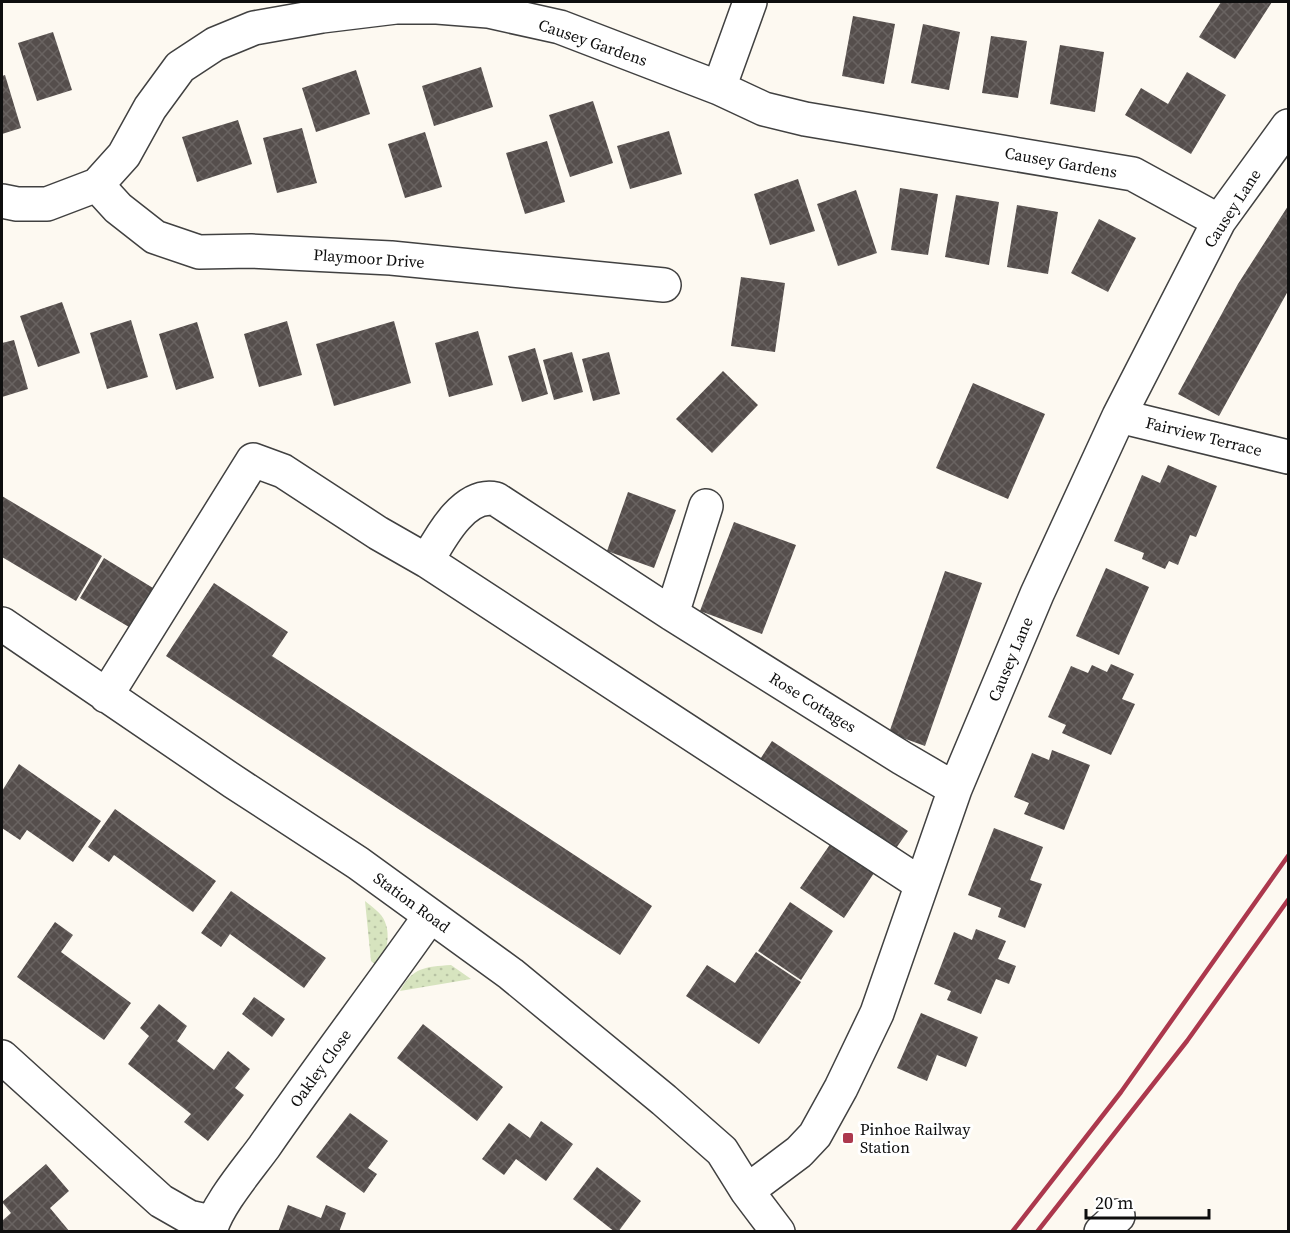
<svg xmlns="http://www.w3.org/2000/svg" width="1290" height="1233" font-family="'Source Serif 4',serif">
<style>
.grass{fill:url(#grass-dots)}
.building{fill:url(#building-cross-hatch)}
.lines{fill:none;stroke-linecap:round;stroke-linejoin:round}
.minor-casing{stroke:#414141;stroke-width:36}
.minor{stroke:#fff;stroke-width:33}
.rail{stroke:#ac384d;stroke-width:4.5}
.poi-dot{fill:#ac384d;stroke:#fff;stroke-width:2}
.labels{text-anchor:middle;stroke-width:6;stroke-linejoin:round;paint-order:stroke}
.street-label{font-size:16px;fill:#0e0e0e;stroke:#fff}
.poi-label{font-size:16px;fill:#0e0e0e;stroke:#fff;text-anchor:start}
</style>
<defs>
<pattern id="grass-dots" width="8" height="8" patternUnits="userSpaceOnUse" patternTransform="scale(1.5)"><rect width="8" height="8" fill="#d7e4bf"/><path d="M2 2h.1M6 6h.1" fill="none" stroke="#b7c2a3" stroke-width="1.8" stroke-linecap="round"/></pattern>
<pattern id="building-cross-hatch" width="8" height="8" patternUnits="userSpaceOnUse" patternTransform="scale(1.5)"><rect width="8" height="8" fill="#554e4c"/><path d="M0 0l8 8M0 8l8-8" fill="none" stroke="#696361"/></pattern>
</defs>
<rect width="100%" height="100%" fill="#fdf9f1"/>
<path class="grass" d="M365,901C372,907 382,913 385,922C391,936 386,955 378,967L371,961Z
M451,965L471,979L400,991C413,967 425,967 451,965Z"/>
<path class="building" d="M1221,2H1272L1235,59L1199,37Z
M853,16L895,24L884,84L842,76Z
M923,24L960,32L949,90L911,83Z
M53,32L72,90L37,101L18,43Z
M991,36L1027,41L1018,98L982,93Z
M1060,45L1104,52L1095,112L1050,104Z
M481,67L493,107L434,126L422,86Z
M356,70L370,114L316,132L302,88Z
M1187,72L1226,95L1191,154L1125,115L1141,88L1168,104Z
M5,75L21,128L2,134V76Z
M593,101L613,163L570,177L549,115Z
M238,120L252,164L197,182L182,137Z
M302,128L317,183L277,193L263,138Z
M669,131L682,174L630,189L617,146Z
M425,132L442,187L405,198L388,144Z
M547,141L565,202L525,214L506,153Z
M798,179L815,231L770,245L754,194Z
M900,188L938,194L928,255L891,250Z
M856,190L877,253L838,266L817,204Z
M956,195L999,202L989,265L945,257Z
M1017,205L1058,212L1048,274L1007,267Z
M1288,206V291L1219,416L1178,394L1238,284Z
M1099,219L1136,238L1108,292L1071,273Z
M741,277L785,283L775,352L731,346Z
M62,302L80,353L38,367L20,316Z
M131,320L148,377L107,389L90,333Z
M287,321L302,375L259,387L244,334Z
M394,321L411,383L334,406L316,344Z
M197,322L214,378L176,390L159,334Z
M478,331L493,385L449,397L435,343Z
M14,340L28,389L2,397V343Z
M535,348L548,394L522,402L508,356Z
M572,352L583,392L554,400L543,360Z
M609,352L620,394L593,401L582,359Z
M723,371L758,405L712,453L676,419Z
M973,383L1045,414L1008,499L936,468Z
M1168,465L1217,486L1196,537L1190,535L1178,565L1169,561L1165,569L1142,559L1144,553L1114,541L1142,475L1160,483Z
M628,492L676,510L654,568L607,551Z
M2,496L102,556L76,601L2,557Z
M734,522L796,545L762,634L700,611Z
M104,558L153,588L129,627L80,598Z
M1106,568L1149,587L1119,655L1076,636Z
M945,571L982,583L925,746L889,733Z
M214,583L288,632L272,656L652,906L620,955L166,656Z
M1111,664L1134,674L1122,699L1135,704L1111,755L1062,733L1066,725L1048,717L1071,666L1088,673L1092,665L1107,672Z
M772,741L908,831L892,854L757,764Z
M1052,750L1090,765L1064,830L1024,814L1029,803L1014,797L1032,753L1049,760Z
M19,764L101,821L73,862L27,830L20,840L2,828V791Z
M115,809L216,881L193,912L114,855L109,862L88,847Z
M994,828L1043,847L1030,880L1042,884L1025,928L998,917L1001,908L968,895Z
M831,843L874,873L844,918L800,888Z
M231,891L326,958L304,988L230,934L221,947L201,933Z
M790,902L833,931L801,980L758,951Z
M55,922L73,935L61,952L131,1003L104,1040L17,977Z
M976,929L1006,941L998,959L1016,966L1009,984L996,979L981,1014L947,1000L951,991L934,984L954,932L972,940Z
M756,952L801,982L759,1044L686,996L707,965L735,983Z
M254,997L285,1019L272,1037L242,1014Z
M159,1004L187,1026L177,1041L214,1070L228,1051L250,1069L235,1088L244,1095L208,1141L184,1122L191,1114L128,1064L149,1036L140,1028Z
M921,1013L978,1037L966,1067L937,1055L927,1081L897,1068Z
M423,1024L503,1087L477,1121L397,1058Z
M350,1113L388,1141L368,1168L377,1174L364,1193L316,1157Z
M541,1121L573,1144L546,1181L516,1159L504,1175L482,1159L509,1123L530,1138Z
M46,1164L69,1191L50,1208L70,1232H2V1221L11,1213L2,1202Z
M597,1167L641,1201L618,1232H615L573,1199Z
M288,1205L321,1218L326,1205L346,1213L339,1232H278Z"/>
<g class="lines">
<defs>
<path id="minor" d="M719,88L750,2
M97,185L118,208L155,237L199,252L251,251L391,258L664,285
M2,201L17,204H47L97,185L124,155L150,108L180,67L215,44L254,28L322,16L396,7H437L488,11L560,27L719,88L764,109L805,119L1133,174L1219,221
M1119,416L1288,457
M427,561C440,538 464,492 496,499L672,614L902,758L955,789
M672,614L706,506
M2,624L234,782L358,863L511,974L664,1100L722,1151L747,1191L778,1232
M106,696L253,460L283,471L378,533L427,561L921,884
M2,1057L161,1201L189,1217L212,1222
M747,1191L799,1152L815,1135L841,1088L877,1013L955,789L1037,594L1119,416L1219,221L1288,126
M210,1232C216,1206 248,1169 264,1147C318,1069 376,993 430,916
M1101,1232L1118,1216"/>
</defs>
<use href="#minor" class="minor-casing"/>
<use href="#minor" class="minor"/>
<path class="rail" d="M1012,1232L1121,1092L1288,856
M1037,1232L1187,1041L1288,900"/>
</g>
<rect class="poi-dot" x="842" y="1132" width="12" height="12" rx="3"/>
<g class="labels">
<g class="street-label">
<text transform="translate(593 42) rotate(19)" y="6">Causey Gardens</text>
<text transform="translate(1061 162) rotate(10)" y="6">Causey Gardens</text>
<text transform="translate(1232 208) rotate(-57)" y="6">Causey Lane</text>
<text transform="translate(369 258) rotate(4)" y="6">Playmoor Drive</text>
<text transform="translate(1204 436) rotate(14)" y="6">Fairview Terrace</text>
<text transform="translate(1010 659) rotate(-67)" y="6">Causey Lane</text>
<text transform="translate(813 702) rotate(32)" y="6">Rose Cottages</text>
<text transform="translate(412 902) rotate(36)" y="6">Station Road</text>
<text transform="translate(320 1068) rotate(-54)" y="6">Oakley Close</text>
</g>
<g class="poi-label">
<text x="860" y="1135">Pinhoe Railway<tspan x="860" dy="18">Station</tspan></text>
</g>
</g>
<rect width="1290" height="1233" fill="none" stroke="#0e0e0e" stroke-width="6"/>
<path d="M1086 1209v9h123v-9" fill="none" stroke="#0e0e0e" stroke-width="3"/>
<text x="1095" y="1209" font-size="18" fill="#0e0e0e" stroke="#ffffff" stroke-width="4.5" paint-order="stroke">20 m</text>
</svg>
